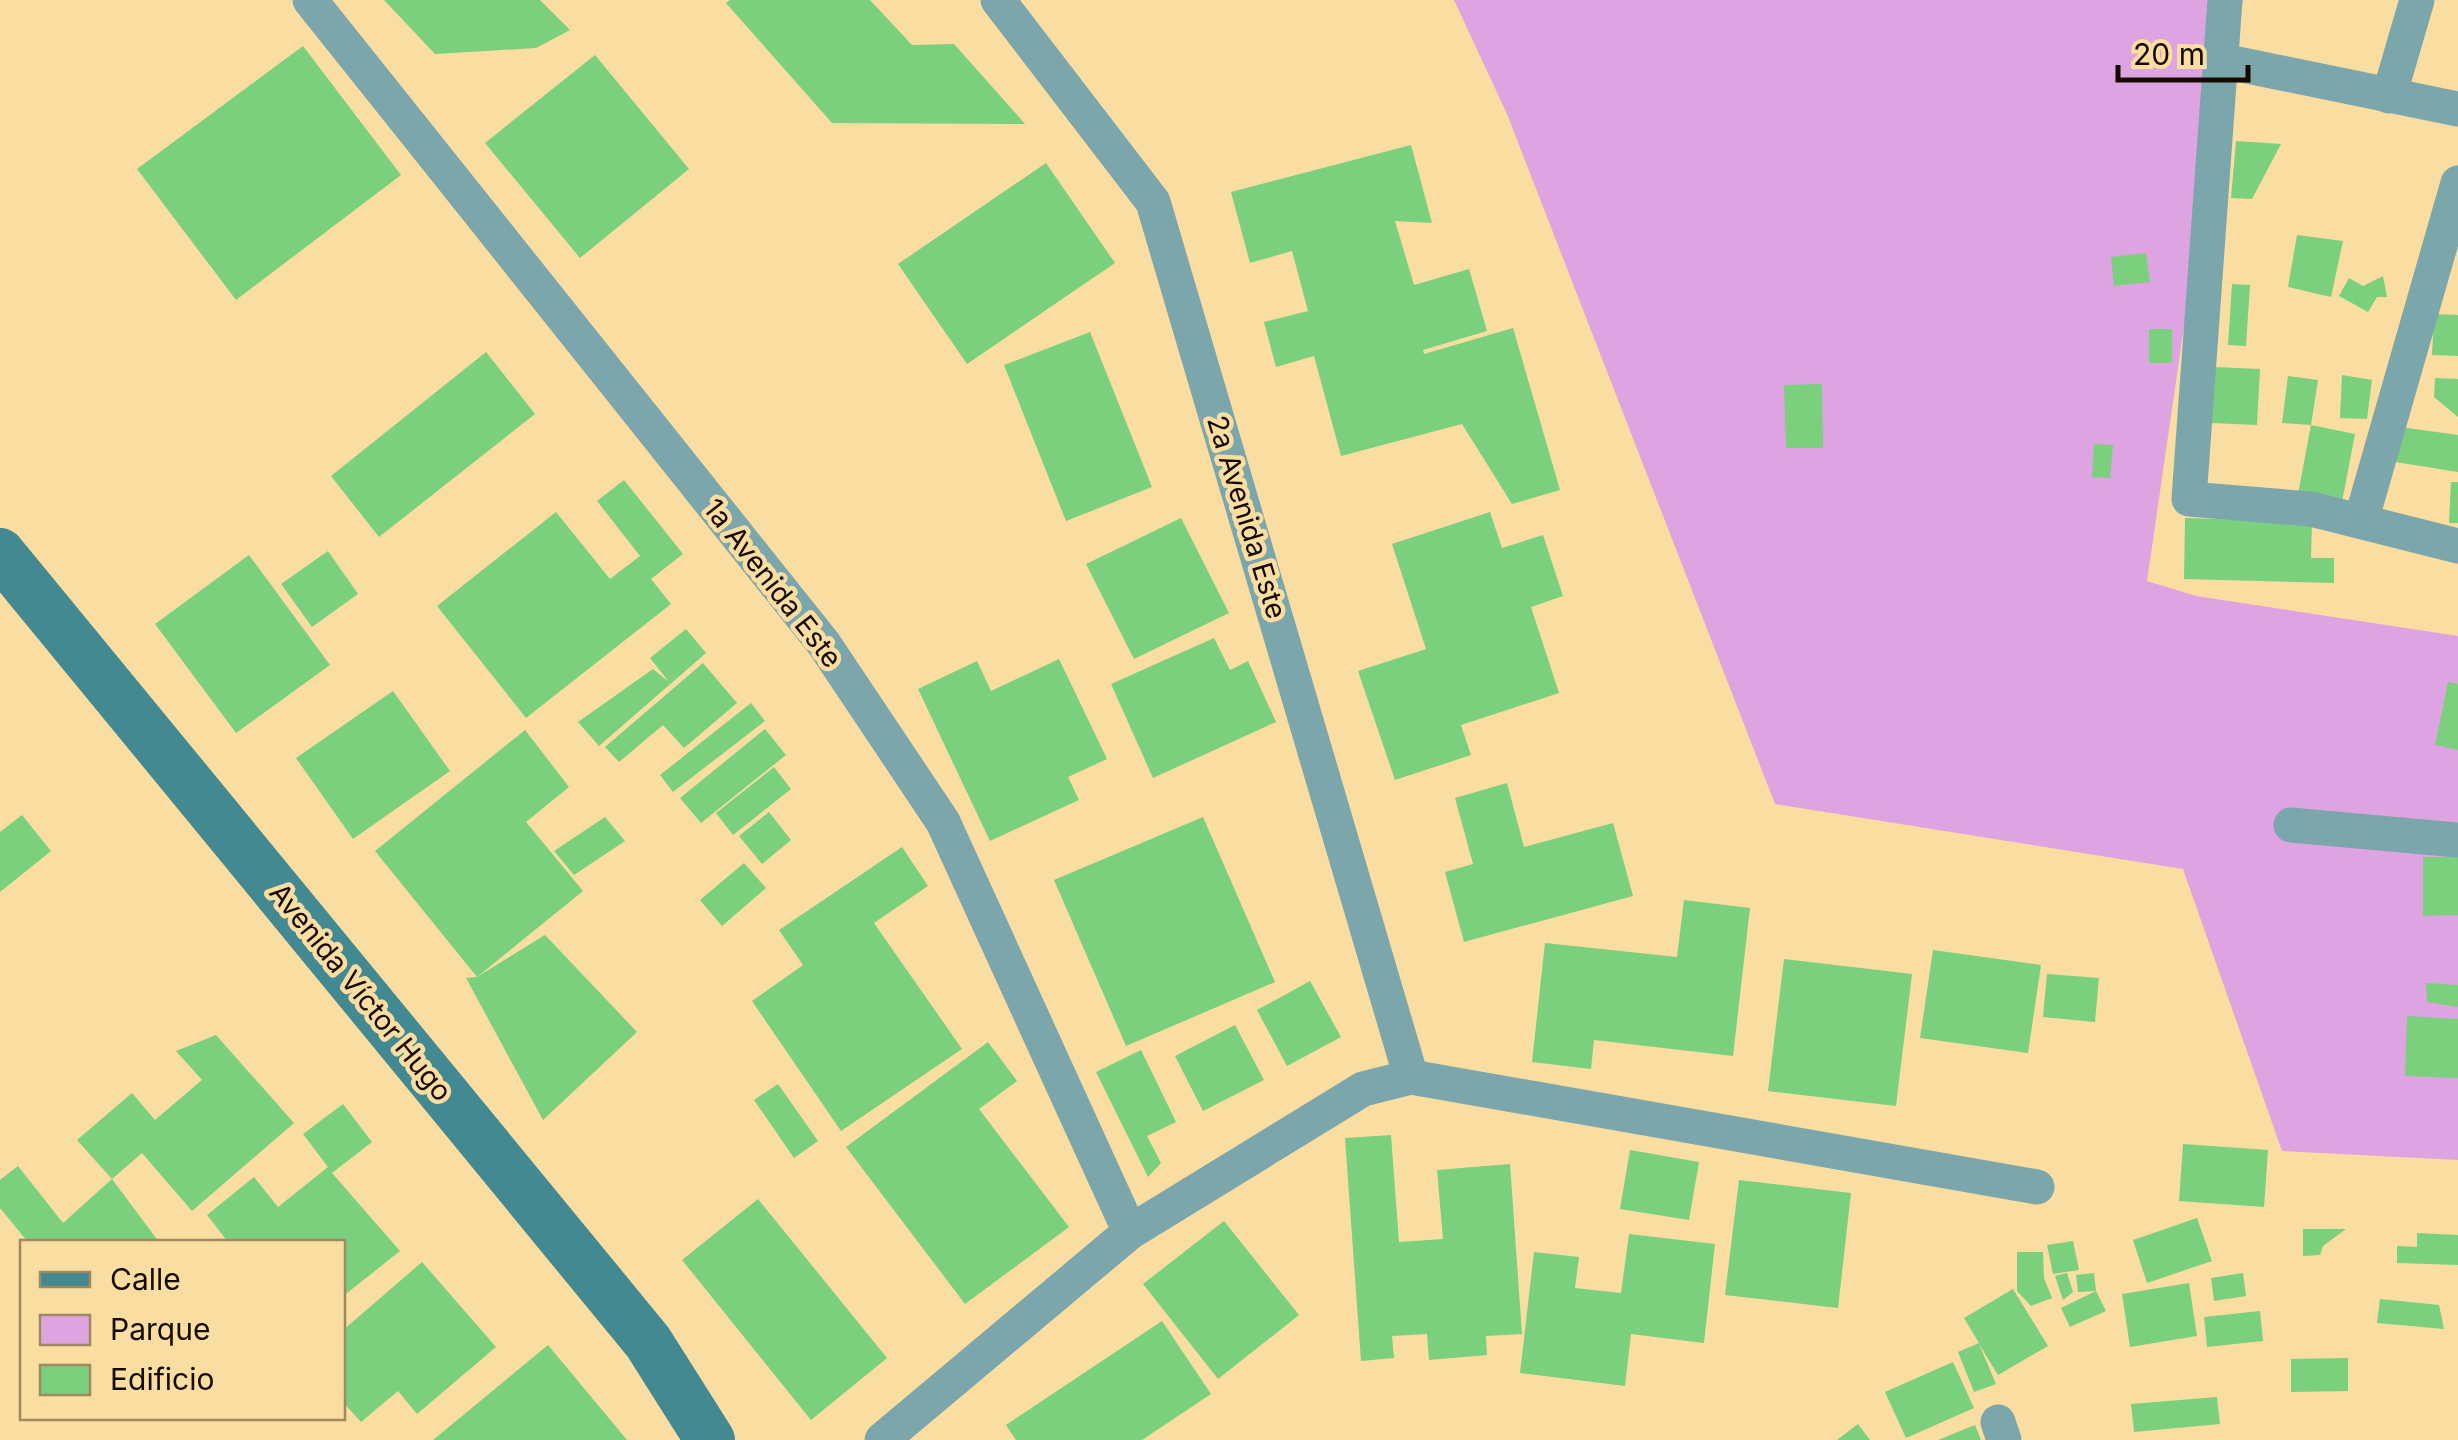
<svg xmlns="http://www.w3.org/2000/svg" width="2458" height="1440" font-family="Inter,sans-serif">
<style>
.green{fill:#dea3e1}
.building{fill:#7ad07d}
.lines{fill:none;stroke-linecap:round;stroke-linejoin:round}
.street{stroke:#7ba6ab;stroke-width:35}
.secondary{stroke:#438991;stroke-width:50}
.labels{text-anchor:middle;stroke-width:9;stroke-linejoin:round;paint-order:stroke}
.street-label{font-size:28px;fill:#140a00;stroke:#fadda0}
</style>
<rect width="100%" height="100%" fill="#fadda0"/>
<path class="green" d="M1454,0H2243L2198,230L2147,581L2196,596L2458,636V1160L2282,1151L2183,869L1775,804L1507,114Z"/>
<path class="building" d="M384,0H540L570,30L536,48L435,54Z
M730,0H870L912,45L954,44L1025,124L832,123L726,3Z
M303,46L401,175L236,300L137,169Z
M595,55L689,169L580,258L485,143Z
M2236,141L2281,144L2252,199L2231,198Z
M1411,145L1432,223L1395,221L1414,285L1469,269L1487,331L1423,350L1424,354L1513,328L1560,490L1512,504L1462,424L1341,456L1314,356L1276,367L1264,322L1308,311L1292,251L1250,263L1231,192Z
M1046,163L1115,263L967,364L898,264Z
M2297,235L2343,241L2331,297L2288,287Z
M2146,253L2150,282L2114,286L2111,257Z
M2383,276L2387,297H2377L2368,312L2339,296L2349,278L2363,286Z
M2232,284L2250,285L2246,346L2228,345Z
M2434,314L2458,315V356L2432,355Z
M2149,329H2172V363H2149Z
M1090,332L1152,487L1066,521L1004,365Z
M486,352L535,414L379,537L331,476Z
M2191,366L2260,369L2257,425L2188,422Z
M2342,375L2372,380L2367,419L2340,418Z
M2288,376L2318,380L2311,425L2282,423Z
M2435,378L2458,379V417L2434,397Z
M1822,384L1823,448H1786L1784,385Z
M2311,425L2355,434L2342,502L2298,494Z
M2401,427L2458,435V472L2395,462Z
M2094,444L2113,445L2110,478L2092,477Z
M624,480L683,554L651,579L671,604L526,718L437,606L556,512L610,579L640,556L597,501Z
M2451,482H2458V523H2449Z
M1490,512L1502,548L1543,535L1563,596L1531,607L1559,693L1461,725L1471,755L1395,780L1358,671L1426,649L1392,544Z
M1181,518L1229,613L1134,659L1086,564Z
M2185,518L2312,522L2311,558H2334V583L2184,579Z
M328,551L358,594L312,627L281,584Z
M249,555L330,665L236,733L155,624Z
M686,629L706,653L599,746L578,722L653,669L669,682L650,658Z
M1214,638L1230,670L1248,661L1276,722L1153,778L1111,684Z
M1059,659L1107,759L1068,777L1079,800L990,841L918,689L977,661L991,691Z
M703,663L737,703L684,748L663,725L619,762L605,747Z
M2448,682L2458,684V750L2435,745Z
M393,691L450,771L353,839L296,758Z
M751,703L765,721L673,792L660,775Z
M765,729L786,755L701,823L680,798Z
M525,730L569,787L526,822L583,891L477,977L375,851Z
M774,767L791,789L733,835L716,813Z
M1507,783L1524,847L1613,823L1633,896L1464,942L1445,872L1473,864L1455,798Z
M769,812L791,840L762,864L739,836Z
M22,815L51,851L0,892V832Z
M605,817L625,841L574,875L554,851Z
M1203,817L1275,982L1126,1046L1054,880Z
M902,847L928,886L874,923L962,1049L841,1131L752,1001L803,965L779,930Z
M2423,857H2458V915L2423,916Z
M744,863L766,888L722,926L700,900Z
M1684,900L1750,908L1733,1056L1594,1040L1591,1069L1532,1062L1545,943L1677,957Z
M545,935L637,1032L543,1120L466,978L477,977Z
M1933,950L2041,965L2028,1053L1920,1038Z
M1784,959L1912,974L1896,1106L1768,1091Z
M2047,974L2099,978L2095,1022L2043,1017Z
M1310,981L1341,1037L1287,1066L1257,1010Z
M2426,983L2458,985V1007L2427,1002Z
M2407,1016L2458,1019V1078L2405,1076Z
M1235,1025L1264,1080L1203,1111L1175,1056Z
M216,1035L294,1123L192,1211L142,1153L112,1179L77,1140L132,1093L155,1120L202,1080L176,1051Z
M988,1042L1017,1081L979,1109L1069,1227L965,1304L846,1147Z
M1141,1050L1176,1122L1147,1136L1161,1163L1148,1177L1096,1072Z
M778,1084L818,1141L794,1158L754,1100Z
M343,1104L372,1142L332,1173L400,1251L342,1297V1242H228L207,1215L254,1177L278,1207L328,1167L303,1134Z
M1391,1135L1399,1242L1443,1239L1437,1170L1510,1164L1522,1334L1486,1336L1487,1355L1429,1360L1427,1334L1392,1336L1394,1358L1361,1361L1345,1138Z
M2183,1144L2268,1150L2264,1207L2179,1201Z
M1630,1150L1699,1162L1689,1220L1620,1209Z
M18,1166L63,1223L112,1179L159,1242H28L0,1208V1180Z
M1739,1180L1851,1193L1838,1308L1725,1295Z
M758,1199L887,1358L811,1420L682,1260Z
M2197,1218L2212,1261L2147,1283L2133,1240Z
M1224,1221L1299,1315L1218,1379L1143,1284Z
M2303,1229H2346L2323,1246L2320,1255L2303,1256Z
M2417,1233L2458,1235V1265L2397,1263V1246L2417,1247Z
M1629,1234L1715,1244L1704,1343L1631,1334L1625,1386L1520,1373L1534,1252L1579,1257L1575,1288L1621,1293Z
M2073,1241L2079,1270L2053,1274L2047,1245Z
M2017,1252H2043L2044,1278L2052,1298L2031,1306L2017,1291Z
M422,1262L496,1347L417,1414L398,1391L361,1422L342,1401V1331Z
M2067,1273L2073,1292L2063,1300L2055,1276Z
M2094,1273L2096,1291L2078,1292L2076,1275Z
M2243,1273L2246,1296L2214,1301L2211,1278Z
M2189,1283L2197,1336L2130,1347L2122,1294Z
M2013,1289L2048,1346L1998,1375L1979,1344L1996,1384L1974,1392L1958,1352L1979,1343L1964,1318Z
M2096,1291L2106,1311L2070,1327L2061,1308Z
M2380,1299L2439,1305L2444,1329L2377,1323Z
M2260,1311L2263,1341L2207,1347L2204,1317Z
M1162,1321L1211,1394L1142,1440H1016L1006,1425Z
M548,1345L627,1440H433Z
M2348,1358V1391L2291,1392V1359Z
M1953,1362L1974,1408L1906,1438L1885,1392Z
M2217,1397L2220,1424L2134,1432L2131,1404Z
M1858,1424L1870,1440H1837Z
M1975,1425L1981,1440H1938Z"/>
<g class="lines">
<path class="street" d="M310,0L824,644L943,822L1130,1232
M998,0L1153,202L1411,1077
M2225,0L2189,499L2311,509L2458,546
M2218,60L2458,109
M2389,96L2417,0
M2361,521L2458,183
M2291,825L2458,840
M1998,1422L2004,1440
M882,1440L1130,1232L1363,1089L1411,1077L2037,1187"/>
<path class="secondary" d="M0,553L648,1342L710,1440"/>
</g>
<g class="labels">
<g class="street-label">
<text transform="translate(1247 517) rotate(73)" y="10">2a Avenida Este</text>
<text transform="translate(773 583) rotate(52)" y="10">1a Avenida Este</text>
<text transform="translate(361 992) rotate(51)" y="10">Avenida Víctor Hugo</text>
</g>
</g>
<rect x="20" y="1240" width="325" height="180" fill="#fadda0" stroke="#9e8960" stroke-width="2.5"/>
<rect x="40" y="1272" width="50" height="15" fill="#438991" stroke="#9e8960" stroke-width="2.5"/>
<text x="110" y="1290" font-size="30" fill="#140a00">Calle</text>
<rect x="40" y="1315" width="50" height="30" fill="#dea3e1" stroke="#9e8960" stroke-width="2.5"/>
<text x="110" y="1340" font-size="30" fill="#140a00">Parque</text>
<rect x="40" y="1365" width="50" height="30" fill="#7ad07d" stroke="#9e8960" stroke-width="2.5"/>
<text x="110" y="1390" font-size="30" fill="#140a00">Edificio</text>
<path d="M2118 65v15h130v-15" fill="none" stroke="#140a00" stroke-width="5"/>
<text x="2133" y="65" font-size="30" fill="#140a00" stroke="#fadda0" stroke-width="8" paint-order="stroke">20 m</text>
</svg>
